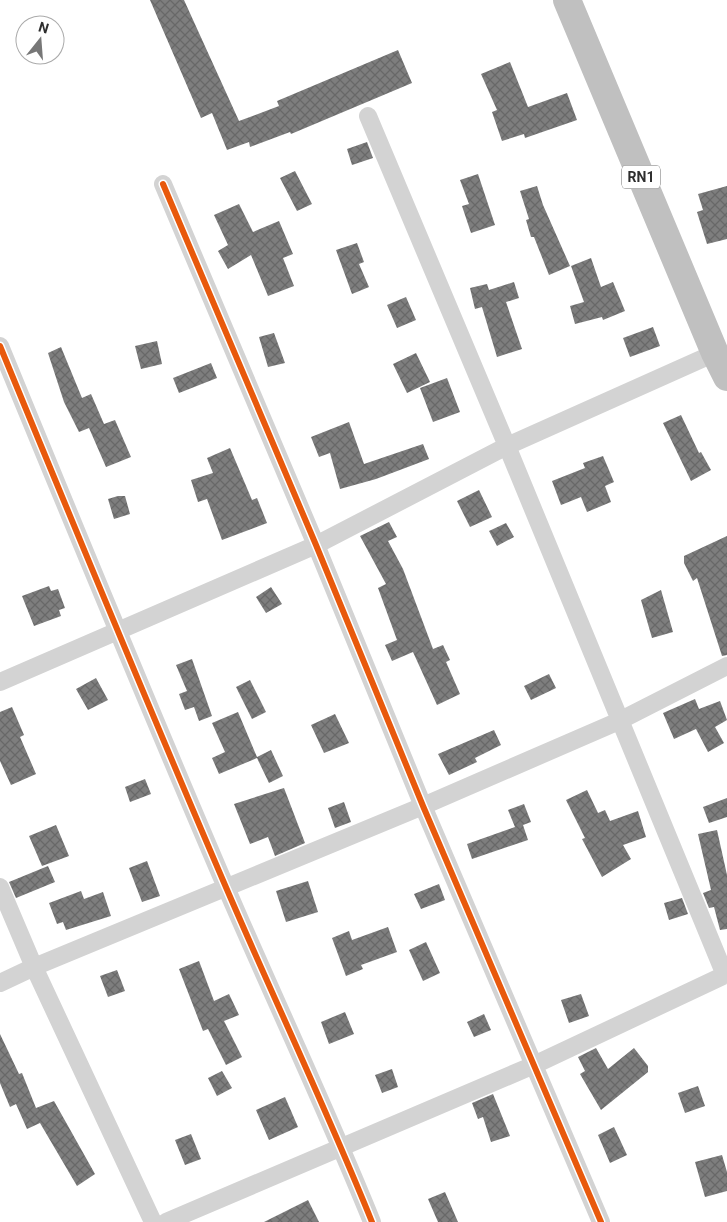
<svg xmlns="http://www.w3.org/2000/svg" width="727" height="1222" font-family="Roboto,sans-serif">
<style>
.building{fill:url(#building-cross-hatch)}
.lines{fill:none;stroke-linecap:round;stroke-linejoin:round}
.street{stroke:#d3d3d3;stroke-width:18}
.highway{stroke:#c0c0c0;stroke-width:28}
.cycleway-casing{stroke:#fff;stroke-width:9}
.cycleway{stroke:#e8590c;stroke-width:6}
.labels{text-anchor:middle;stroke-width:5;stroke-linejoin:round;paint-order:stroke}
.shield{fill:#fff;stroke:#6d6d6d;stroke-width:1}
.shield-label{font-size:14px;font-weight:bold;fill:#2e2e2e}
</style>
<defs>
<pattern id="building-cross-hatch" width="8" height="8" patternUnits="userSpaceOnUse" patternTransform="scale(1.25)"><rect width="8" height="8" fill="#7e7e7e"/><path d="M0 0l8 8M0 8l8-8" fill="none" stroke="#686868"/></pattern>
</defs>
<rect width="100%" height="100%" fill="#fff"/>
<path class="building" d="M150,0H184L239,121L279,106L277,101L398,50L412,83L291,134L290,132L250,147L249,142L227,150L212,113L201,118Z
M510,62L528,107L567,93L577,120L525,138L524,134L502,141L492,112L497,110L481,74Z
M367,142L373,158L352,165L347,149Z
M295,171L312,204L297,211L280,178Z
M478,174L495,225L471,233L462,206L469,204L460,180Z
M537,186L543,205L570,266L549,275L534,237H531L526,220L529,219L520,191Z
M727,186V239L707,244L697,212L703,210L698,194Z
M239,204L253,232L279,221L293,254L283,258L294,286L268,296L251,255L228,269L218,251L228,245L214,215Z
M357,243L364,262L359,264L369,287L352,294L336,250Z
M591,258L601,287L613,282L625,311L603,320L602,317L575,324L570,306L584,302L571,266Z
M514,282L519,298L506,302L522,349L497,357L482,307L475,309L470,288L487,284L489,290Z
M406,297L416,320L397,328L387,305Z
M653,327L660,346L630,357L623,338Z
M274,333L285,363L268,367L259,337Z
M157,341L162,364L141,369L135,346Z
M61,347L82,398L91,394L104,424L115,420L131,457L106,467L89,428L79,432L64,402L48,353Z
M416,353L430,382L407,393L393,364Z
M211,363L217,378L179,393L173,378Z
M447,378L460,412L433,422L420,388Z
M681,415L699,453L701,452L711,470L691,481L663,423Z
M349,422L364,464L423,444L429,459L376,479L340,489L330,453L319,457L311,437Z
M230,448L252,500L257,498L267,523L222,540L207,499L198,502L191,480L213,473L207,458Z
M603,456L614,482L605,486L611,502L587,512L581,497L561,505L552,481L585,468L583,463Z
M479,490L492,517L470,527L457,501Z
M118,496H125L130,514L114,519L108,499Z
M389,522L397,537L388,541L403,569L433,649L443,645L450,660L446,662L460,694L437,705L413,652L392,661L385,645L397,640L378,588L386,584L360,536Z
M506,523L514,537L497,546L489,531Z
M727,536V655L722,656L697,578L693,581L684,563V556Z
M49,586L51,591L58,589L65,608L59,610L61,616L34,626L22,596Z
M271,587L282,604L266,613L256,597Z
M661,590L673,632L652,638L641,600Z
M192,659L212,716L199,721L194,707L185,710L179,694L187,691L176,665Z
M549,674L556,688L531,700L524,686Z
M96,678L108,700L88,710L76,689Z
M250,680L266,712L252,719L236,687Z
M695,699L699,709L720,701L727,720L715,727L724,743L708,752L696,729L674,739L663,713Z
M12,707L24,735L20,737L36,774L11,785L0,761V712Z
M238,712L257,757L271,750L283,776L269,783L257,758L219,774L212,758L225,752L212,723Z
M335,714L349,743L324,753L311,725Z
M494,730L501,745L475,758L477,762L449,775L438,754Z
M145,779L151,794L130,802L125,787Z
M284,788L305,843L275,856L268,837L250,844L234,804Z
M587,790L598,813L605,810L610,821L638,811L646,837L623,845L631,859L602,877L582,839L585,838L566,800Z
M727,798V817L709,823L703,807Z
M344,802L351,822L335,828L328,808Z
M524,804L531,822L523,825L528,840L472,859L467,844L515,827L508,810Z
M56,825L69,856L42,866L29,836Z
M717,830L727,875V929L720,930L714,907L709,908L703,893L711,890L698,834Z
M147,861L160,896L142,902L129,868Z
M48,866L55,882L16,898L9,882Z
M308,881L318,912L286,922L276,891Z
M439,884L445,900L421,909L414,894Z
M81,891L84,899L103,892L111,916L66,930L63,922L57,924L49,903Z
M682,898L688,914L669,920L664,903Z
M388,927L397,952L361,965L363,969L346,976L332,938L349,931L352,940Z
M426,942L440,973L423,981L409,950Z
M199,961L214,1001L229,994L239,1015L224,1021L242,1057L226,1065L208,1029L203,1031L179,969Z
M117,970L125,991L108,997L100,976Z
M581,994L589,1016L569,1023L561,1000Z
M345,1012L354,1034L329,1044L321,1022Z
M484,1014L491,1030L474,1037L467,1022Z
M0,1034L19,1074L22,1073L36,1108L54,1101L95,1174L77,1186L40,1123L27,1129L16,1104L10,1107L0,1083Z
M596,1048L608,1069L634,1048L648,1066V1072L601,1110L580,1074L585,1071L578,1057Z
M392,1069L398,1087L382,1093L375,1075Z
M222,1071L232,1088L217,1096L208,1078Z
M698,1086L705,1106L685,1113L678,1093Z
M493,1094L510,1136L491,1142L483,1117L478,1119L472,1103Z
M285,1097L298,1127L269,1140L256,1110Z
M614,1127L627,1155L610,1163L598,1135Z
M191,1134L201,1159L185,1165L175,1140Z
M722,1155L727,1172V1191L705,1197L695,1162Z
M445,1192L458,1222H438L428,1199Z
M308,1200L319,1222H264Z"/>
<g class="lines">
<path class="street" d="M368,116L507,446L725,975
M163,184L316,545L423,806L601,1222
M0,346C74,526 148,706 225,885C273,997 326,1108 372,1222
M0,682L316,545L507,446L715,353
M0,887L34,967L153,1222
M0,983L34,967L423,806L619,721L727,666
M166,1222L534,1065L727,974"/>
<path class="highway" d="M567,0L715,353L727,377"/>
<defs>
<path id="cycleway" d="M163,184L316,545L423,806L601,1222
M0,346C74,526 148,706 225,885C273,997 326,1108 372,1222"/>
</defs>
<use href="#cycleway" class="cycleway-casing"/>
<use href="#cycleway" class="cycleway"/>
</g>
<g class="labels">
<rect class="shield" x="622" y="165.5" width="38" height="23" rx="4"/>
<g class="shield-label">
<text x="641" y="182">RN1</text>
</g>
</g>
<g transform="translate(40 40) rotate(17)"><circle r="24" fill="#ffffff" stroke="#ababab"/>
<path d="M0-4L9 19L0 12L-9 19Z" fill="#777777"/>
<text y="-8" font-size="14" font-weight="bold" text-anchor="middle" fill="#2e2e2e">N</text>
</g>
</svg>
